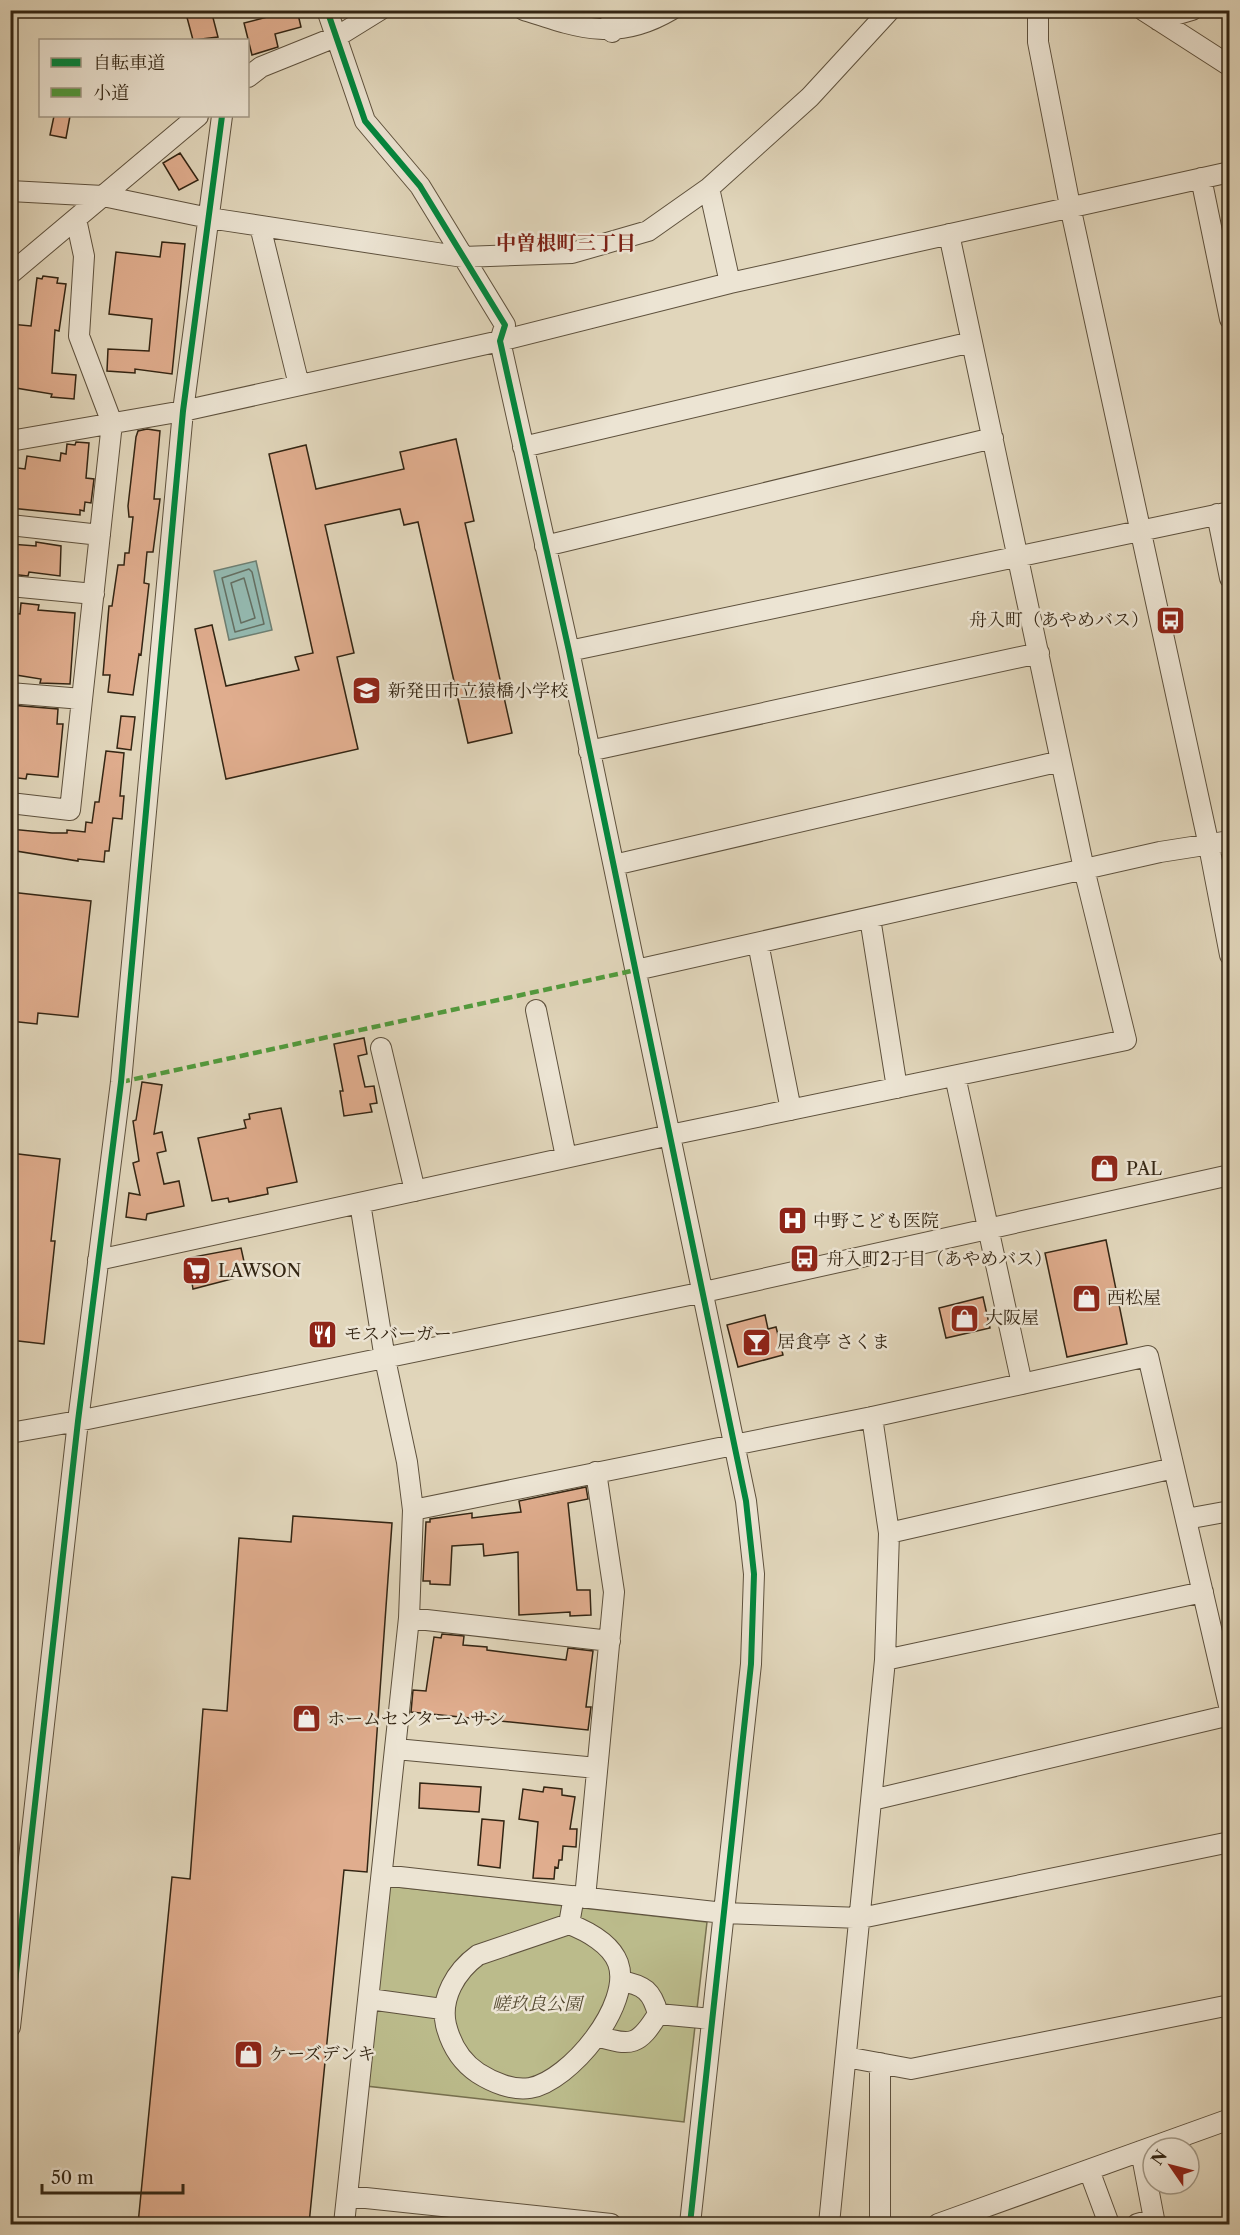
<svg xmlns="http://www.w3.org/2000/svg" width="1240" height="2235" font-family="'Libre Caslon Text','Noto Serif JP',serif">
<style>
.green{fill:#bbbb8b;stroke:#77704f;stroke-width:1.5}
.water{fill:#94b9b0;stroke:#6d7e71;stroke-width:1.5}
.lines{fill:none;stroke-linecap:round;stroke-linejoin:round}
.shore{stroke:#646f62;stroke-width:1.5}
.building{fill:#e0ad8e;stroke:#332513;stroke-width:1.5}
.minor-casing{stroke:#5e513d;stroke-width:22}
.minor{stroke:#ece4d3;stroke-width:20}
.quiet{stroke:#519b3d;stroke-width:4.5;stroke-dasharray:9 4.5;stroke-linecap:butt}
.cycleway-casing{stroke:#ece4d3;stroke-width:10}
.cycleway{stroke:#00873e;stroke-width:6}
.labels{text-anchor:middle;stroke-width:5;stroke-linejoin:round;paint-order:stroke}
.poi-label{font-size:18px;fill:#332513;stroke:#ece4d3;text-anchor:start}
.park-label{font-size:18px;font-style:italic;fill:#554a31;stroke:#ece4d3}
.neighbourhood-label{font-size:20px;font-weight:bold;fill:#7a1f14;stroke:#ece4d3}
</style>
<rect width="100%" height="100%" fill="#e1d6bb"/>
<filter id="stains"><feTurbulence type="fractalNoise" baseFrequency=".00333" numOctaves="4"/><feColorMatrix values="0 0 0 0 .2 0 0 0 0 .09 0 0 0 0 .02 0 0 0 .5 -.17"/></filter>
<radialGradient id="worn" r=".72"><stop offset=".6" stop-color="#630" stop-opacity="0"/><stop offset="1" stop-color="#630" stop-opacity=".3"/></radialGradient>
<path class="green" d="M389,1886L707,1922L684,2122L366,2086Z"/>
<path class="water" d="M256,561L272,630L229,640L214,571Z"/>
<g class="lines">
<path class="shore" d="M249,569L252,572L264,624L235,632L222,578Z
M244,578L255,618L241,623L231,583Z"/>
</g>
<path class="building" d="M185,10H211L218,37L193,40Z
M274,10H297L301,27L275,34L278,47L252,55L244,23L275,15Z
M54,116H70L66,138L50,135Z
M180,153L198,180L179,190L163,163Z
M162,242L185,244L172,374L135,369V373L107,371L108,349L149,351L152,319L109,314L116,252L160,257Z
M43,276L58,278L57,283L66,284L59,331L55,330L52,373L76,375L74,399L51,397L52,394L10,387V324L31,326L37,278L42,279Z
M147,429L160,431L154,499H160L153,552H147L144,583L149,584L141,655L139,654L133,695L108,692L110,675H103L109,606H112L118,565H124L125,553H129L133,517H129L128,506L136,437L138,431Z
M456,439L474,521L465,523L512,733L468,743L418,522L404,525L400,509L325,525L354,653L337,657L358,749L226,779L195,629L212,625L226,686L299,670L295,657L313,653L269,454L306,445L316,489L404,469L400,452Z
M76,442L89,443L86,478L94,479L91,503L85,502L84,511L80,510V515L10,508V467L25,469L27,456L60,461L61,453L66,454L67,444L75,445Z
M36,542L61,546L60,576L29,572L28,576L10,574V544L36,546Z
M21,603L39,605L38,610L75,613L70,684L40,683L41,679L10,674V613L20,614Z
M10,705L58,709L57,724H63L58,777L27,774L26,779L10,777Z
M121,716L135,717L131,750L117,748Z
M106,751L124,753L120,796H124L122,819L113,818L109,851H105L104,862L78,859V861L10,850V829L52,833H67V830L85,832L86,822L92,823L95,802H99Z
M10,892L91,901L78,1017L38,1013L37,1024L10,1021Z
M364,1038L367,1054L358,1056L365,1087L374,1086L377,1103L370,1104L372,1112L344,1116L340,1091H343L334,1044Z
M142,1082L162,1085L154,1134L162,1132L166,1151L157,1153L164,1184L179,1181L184,1206L147,1214L146,1220L126,1217L129,1193L140,1195L133,1163L139,1161L133,1121L136,1120Z
M281,1108L297,1182L267,1188L268,1194L229,1202L228,1198L212,1201L198,1138L246,1128L244,1120L250,1119L249,1114Z
M10,1153L60,1159L51,1241H55L44,1344L10,1340Z
M1106,1240L1127,1344L1067,1357L1045,1253Z
M241,1248L247,1275L193,1289L188,1258Z
M983,1297L990,1328L946,1338L939,1308Z
M765,1315L768,1329L776,1327L783,1355L738,1367L727,1325Z
M586,1487L588,1499L568,1503L577,1590H590L591,1615L570,1616V1612L519,1615L518,1552L484,1556L483,1544L452,1546L450,1585L430,1584V1581H423L426,1522H430V1519L472,1513V1518L521,1512L519,1501Z
M293,1516L392,1523L367,1872L344,1870L309,2224H138L172,1877L190,1879L203,1709L227,1711L239,1538L291,1542Z
M442,1634L464,1636L463,1645L487,1647V1650L566,1660L568,1648L593,1651L586,1707H591L588,1730L411,1712L413,1690L426,1691L434,1637L441,1638Z
M420,1783L481,1787L479,1812L419,1808Z
M544,1787L562,1789V1795L575,1797L570,1829H577L576,1847L563,1846L562,1860H559L558,1868L555,1867L554,1879L533,1878L538,1822L519,1819L523,1789L543,1792Z
M482,1819L504,1821L500,1868L478,1865Z"/>
<g class="lines">
<defs>
<path id="minor" d="M327,10L365,121L420,186L505,325L500,341L569,651L746,1501L754,1574L751,1664L690,2224
M524,10C579,28 617,42 671,10
M611,10L612,32
M1038,10V42L1070,206L1209,846L1230,955
M1143,10L1230,66
M1158,20L1192,10
M248,77L261,67L338,36L380,10
M1201,178L1230,319
M709,188L730,283
M10,191L103,196L209,218L463,257L572,253L648,231L709,188L810,97L890,10
M260,226L299,385
M10,274L198,116
M10,441L183,411L500,341L730,283L1230,172
M523,447L972,342
M1217,514L1230,578
M10,525L100,535
M545,546L993,438
M10,586L94,594
M569,651L1230,512
M10,693L82,699
M589,751L1039,653
M10,803L70,810L112,423L79,336L84,256L76,219
M614,865L1061,761
M870,918L897,1088
M758,943L791,1110
M636,970L1160,852L1230,841
M536,1010L566,1157
M381,1048L415,1191
M955,1076L1022,1384
M98,1260L670,1135L1126,1040L1084,869L949,234
M10,1433L78,1421L704,1292L1230,1175
M413,1510L872,1417L1148,1356L1230,1710
M1186,1519L1230,1511
M889,1533L1174,1468
M409,1618L610,1641
M885,1660L1203,1592
M396,1749L597,1768
M872,1800L1230,1715
M382,1875L724,1913L861,1918L1230,1842
M585,1898L614,1592L596,1472
M569,1924C587,1931 611,1944 618,1963C633,2004 570,2081 530,2088C513,2091 492,2082 478,2073C460,2061 451,2045 446,2025C440,1998 456,1971 478,1955L569,1924L574,1896
M369,1999L442,2009
M658,2014L712,2019
M10,2027L78,1421L121,1082L183,411L222,116
M597,2036C632,2047 639,2045 658,2014C652,1991 644,1985 621,1981
M846,2057L911,2069L1230,2005
M1089,2170L1109,2224
M347,2196L611,2224
M344,2224L409,1618L413,1510L407,1462L385,1359L360,1203
M829,2224L885,1660L889,1533L872,1417
M880,2224V2063
M938,2224L1230,2119
M1137,2224L1154,2219L1141,2151"/>
</defs>
<use href="#minor" class="minor-casing"/>
<use href="#minor" class="minor"/>
<path class="quiet" d="M121,1082L636,970"/>
<defs>
<path id="cycleway" d="M327,10L365,121L420,186L505,325L500,341L569,651L746,1501L754,1574L751,1664L690,2224
M10,2027L78,1421L121,1082L183,411L222,116"/>
</defs>
<use href="#cycleway" class="cycleway-casing"/>
<use href="#cycleway" class="cycleway"/>
</g>
<defs>
<symbol id="bus-square" viewBox="-11 -11 22 22"><rect x="-9" y="-9" width="18" height="18" rx="4" fill="#8f2418" stroke="#ece4d3"/><path d="M-5-6H5V4H4V6H2V4H-2V6H-4V4H-5ZM-3.5-4V0h7V-4ZM-3.5 1.2v1.5H-2V1.2ZM2 1.2v1.5H3.5V1.2Z" fill="#fff"/></symbol>
<symbol id="school-square" viewBox="-11 -11 22 22"><rect x="-9" y="-9" width="18" height="18" rx="4" fill="#8f2418" stroke="#ece4d3"/><path d="M0-5L7-2L0 1L-7-2ZM-4 1L0 2.5L4 1V4Q0 6-4 4Z" fill="#fff"/></symbol>
<symbol id="shop-square" viewBox="-11 -11 22 22"><rect x="-9" y="-9" width="18" height="18" rx="4" fill="#8f2418" stroke="#ece4d3"/><path d="M-5-2.5h2.3a2.7 3.5 0 0 1 5.4 0H5L5.5 6h-11ZM-1.5-2.5h3a1.5 2.3 0 0 0-3 0Z" fill="#fff"/></symbol>
<symbol id="hospital-square" viewBox="-11 -11 22 22"><rect x="-9" y="-9" width="18" height="18" rx="4" fill="#8f2418" stroke="#ece4d3"/><path d="M-5-5h3v3.5h4V-5h3V5h-3V1.5h-4V5h-3Z" fill="#fff"/></symbol>
<symbol id="supermarket-square" viewBox="-11 -11 22 22"><rect x="-9" y="-9" width="18" height="18" rx="4" fill="#8f2418" stroke="#ece4d3"/><path d="M-6-5.5h2.5l.6 2H6L4.5 2H-2.5L-4.4-4H-6ZM-1.5 3.2a1.3 1.3 0 1 0 .1 0ZM3 3.2a1.3 1.3 0 1 0 .1 0Z" fill="#fff"/></symbol>
<symbol id="restaurant-square" viewBox="-11 -11 22 22"><rect x="-9" y="-9" width="18" height="18" rx="4" fill="#8f2418" stroke="#ece4d3"/><path d="M-5-6h1v4h1v-4h1v4h1v-4h1v5L-1.5 .5V6h-2V.5L-5-1ZM5-6V6H3V1.5H1.5Q1.5-4 5-6Z" fill="#fff"/></symbol>
<symbol id="bar-square" viewBox="-11 -11 22 22"><rect x="-9" y="-9" width="18" height="18" rx="4" fill="#8f2418" stroke="#ece4d3"/><path d="M-6-5H6L.8 .8V4.5H3.5V6h-7V4.5H-.8V.8Z" fill="#fff"/></symbol>
</defs>
<g fill-rule="evenodd">
<use href="#bus-square" x="1154" y="604" width="33" height="33"/>
<use href="#school-square" x="350" y="674" width="33" height="33"/>
<use href="#shop-square" x="1088" y="1152" width="33" height="33"/>
<use href="#hospital-square" x="776" y="1204" width="33" height="33"/>
<use href="#bus-square" x="788" y="1242" width="33" height="33"/>
<use href="#supermarket-square" x="180" y="1254" width="33" height="33"/>
<use href="#shop-square" x="1070" y="1282" width="33" height="33"/>
<use href="#shop-square" x="948" y="1302" width="33" height="33"/>
<use href="#restaurant-square" x="306" y="1318" width="33" height="33"/>
<use href="#bar-square" x="740" y="1326" width="33" height="33"/>
<use href="#shop-square" x="290" y="1702" width="33" height="33"/>
<use href="#shop-square" x="232" y="2038" width="33" height="33"/>
</g>
<g class="labels">
<g class="poi-label">
<text x="1149" y="626" text-anchor="end">舟入町（あやめバス）</text>
<text x="388" y="697">新発田市立猿橋小学校</text>
<text x="1126" y="1175">PAL</text>
<text x="813" y="1227">中野こども医院</text>
<text x="826" y="1265">舟入町2丁目（あやめバス）</text>
<text x="218" y="1277">LAWSON</text>
<text x="1107" y="1304">西松屋</text>
<text x="985" y="1324">大阪屋</text>
<text x="344" y="1340">モスバーガー</text>
<text x="777" y="1348">居食亭 さくま</text>
<text x="327" y="1725">ホームセンタームサシ</text>
<text x="269" y="2060">ケーズデンキ</text>
</g>
<g class="park-label">
<text x="537" y="2010">嵯玖良公園</text>
</g>
<g class="neighbourhood-label">
<text x="566" y="250">中曽根町三丁目</text>
</g>
</g>
<rect width="1240" height="2235" fill="none" stroke="#e1d6bb" stroke-width="36"/>
<rect x="12" y="12" width="1216" height="2211" fill="none" stroke="#332513" stroke-width="3"/>
<rect x="18" y="18" width="1204" height="2199" fill="none" stroke="#332513" stroke-width="1.5"/>
<rect x="39" y="39" width="210" height="78" fill="#ece4d3" stroke="#a29886" stroke-width="1.5"/>
<rect x="51" y="58" width="30" height="9" fill="#00873e" stroke="#a29886" stroke-width="1.5"/>
<text x="93" y="69" font-size="18" fill="#332513">自転車道</text>
<rect x="51" y="88" width="30" height="9" fill="#519b3d" stroke="#a29886" stroke-width="1.5"/>
<text x="93" y="99" font-size="18" fill="#332513">小道</text>
<g transform="translate(1171 2166) rotate(305)"><circle r="28" fill="#ece4d3" stroke="#a29886" stroke-width="1.5"/>
<path d="M0-4.5L10 22L0 15L-10 22Z" fill="#8f2418"/>
<text y="-9" font-size="16" font-weight="bold" text-anchor="middle" fill="#332513">N</text>
</g>
<path d="M42 2184v9h141v-9" fill="none" stroke="#332513" stroke-width="3"/>
<text x="51" y="2184" font-size="18" fill="#332513" stroke="#ece4d3" stroke-width="4.5" paint-order="stroke">50 m</text>
<rect width="100%" height="100%" filter="url(#stains)"/>
<rect width="100%" height="100%" fill="url(#worn)"/>
</svg>
